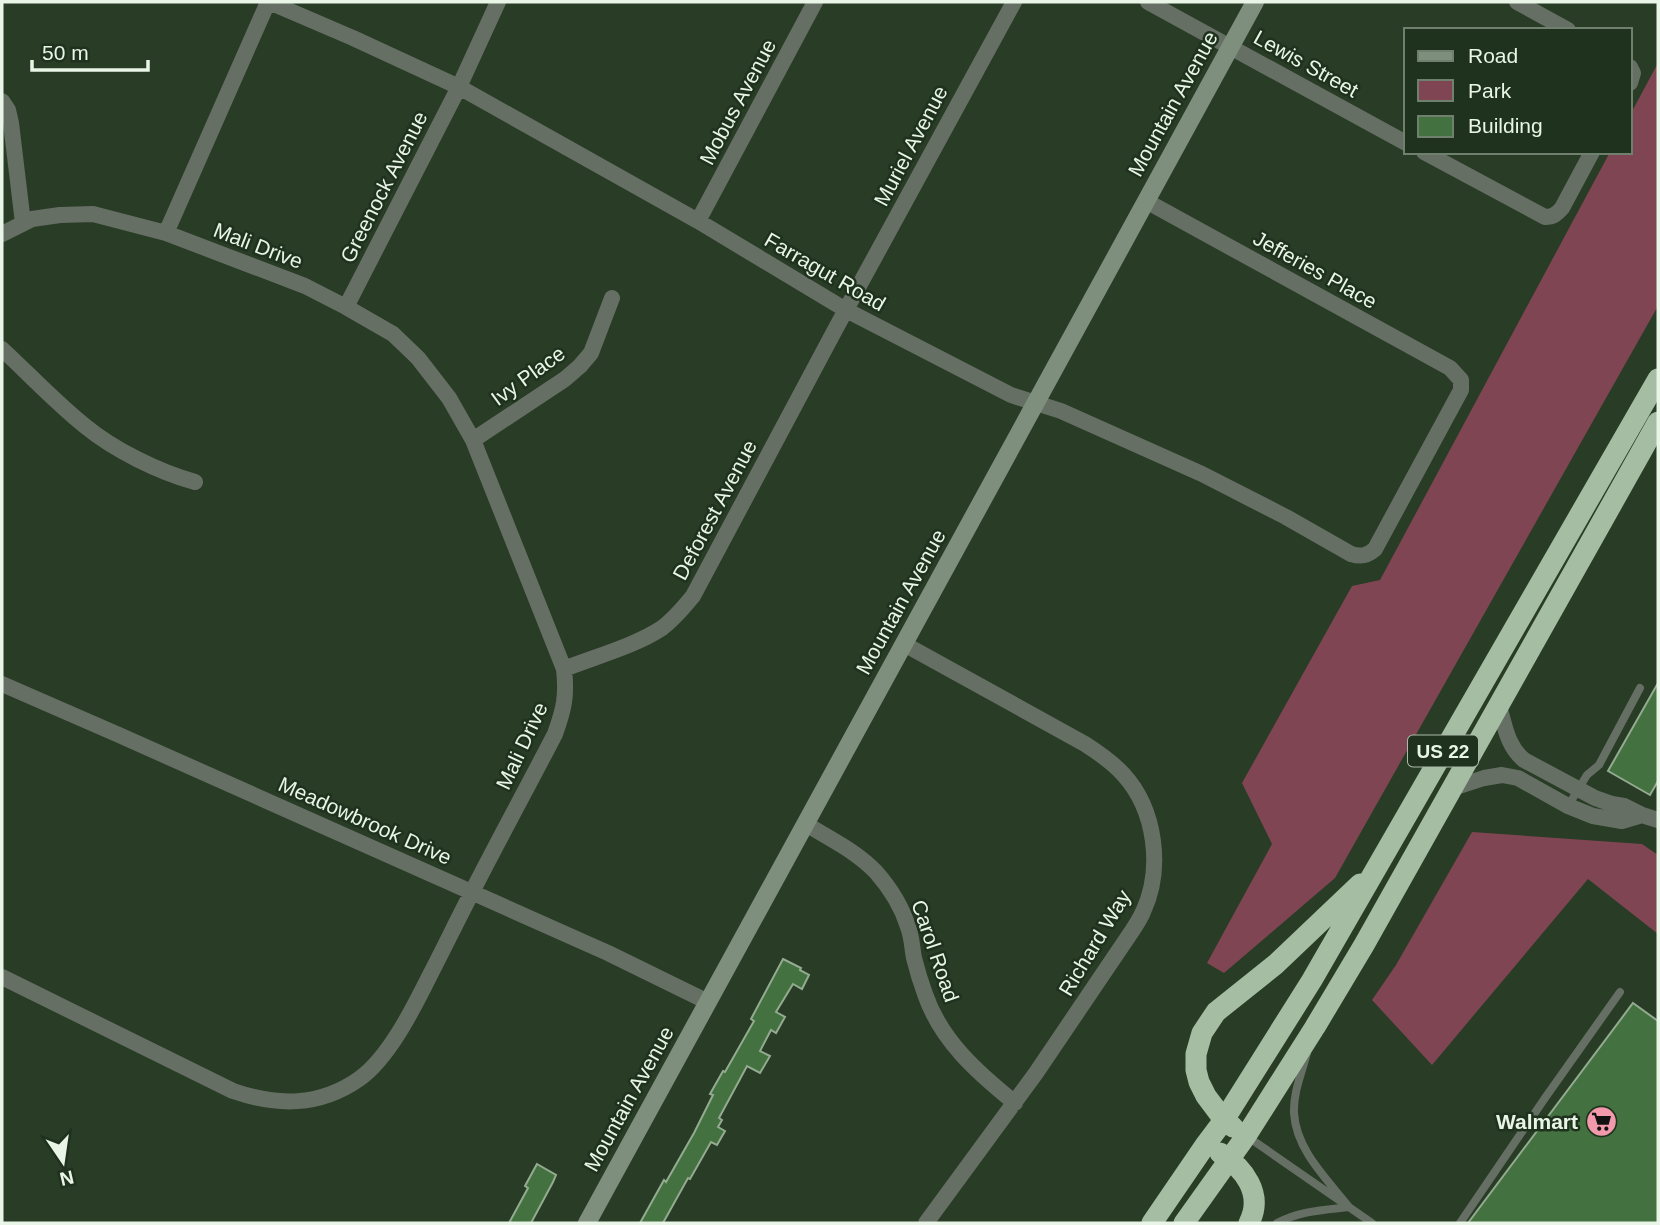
<svg xmlns="http://www.w3.org/2000/svg" width="1660" height="1225" font-family="Arial,sans-serif">
<style>
.green{fill:#804552}
.building{fill:#447140;stroke:#94ab91;stroke-width:2}
.lines{fill:none;stroke-linecap:round;stroke-linejoin:round}
.lane{stroke:#666f64;stroke-width:8}
.street{stroke:#666f64;stroke-width:16}
.secondary{stroke:#7f8f7e;stroke-width:18}
.highway{stroke:#a5bda2;stroke-width:21}
.labels{text-anchor:middle;stroke-width:5;stroke-linejoin:round;paint-order:stroke}
.shield{fill:#1e321d;stroke:#acbaaa;stroke-width:2}
.shield-label{font-size:19px;font-weight:bold;fill:#e9f5e7}
.street-label{font-size:21px;fill:#e9f5e7;stroke:#1e321d}
.poi-label{font-size:21px;font-weight:bold;fill:#e9f5e7;stroke:#1e321d;text-anchor:end}
</style>
<rect width="100%" height="100%" fill="#283c26"/>
<path class="green" d="M1658,63V306L1335,878L1224,973L1207,963L1272,844L1242,783L1352,586L1380,580L1610,152H1630V115Z
M1472,832L1642,844L1658,855V934L1588,879L1432,1065L1372,1000L1396,965Z"/>
<path class="building" d="M1658,683V781L1650,795L1608,771Z
M783,959L801,968L800,970L809,975L802,989L793,984L776,1012L785,1017L776,1033L771,1030L760,1051L770,1056L760,1073L747,1066L719,1118L722,1120L718,1127L725,1131L717,1145L711,1142L690,1179L688,1178L663,1223H640L664,1180L666,1182L694,1133L713,1095L710,1094L723,1071L725,1072L754,1021L751,1019Z
M1633,1003L1658,1021V1223H1468Z
M537,1164L556,1175L553,1182L531,1223H509L528,1188L525,1186Z"/>
<g class="lines">
<path class="lane" d="M1568,806L1587,775L1599,765L1640,688
M1307,1053C1302,1072 1293,1093 1294,1113C1296,1150 1327,1179 1349,1207
M1248,1137L1372,1223
M1277,1223C1299,1211 1323,1210 1349,1207
M1460,1223L1545,1098L1620,992"/>
<path class="street" d="M269,2L353,38L459,87L698,221L846,310L1011,395L1061,411L1202,474L1286,517L1351,554C1361,557 1367,556 1375,549L1461,390V380L1450,368L1146,201
M1148,2L1406,143
M1517,2L1568,30
M1630,67L1633,73L1630,83
M2,101L8,110L11,123L23,223
M1424,152L1545,217C1553,217 1557,214 1562,208L1592,152
M698,221L815,2
M166,233L268,2
M2,234L32,219L60,215L93,214L166,233L305,286L346,307L393,334L418,358L449,398L473,440L564,669C567,696 564,709 555,734C527,788 498,841 471,894C457,921 444,948 430,975C414,1007 389,1058 359,1079C319,1107 277,1106 233,1091L2,977
M346,307L459,87L498,2
M2,349C29,374 56,403 85,426C114,450 159,472 195,482
M473,440L565,379L580,366L591,353L612,298
M904,644L1085,744C1099,753 1112,762 1123,774C1156,810 1163,869 1143,912C1140,919 1136,925 1132,931L1036,1073L926,1223
M564,669C594,657 635,646 662,628C674,619 684,607 693,596L836,328L1014,2
M2,684L119,735L608,953L708,1002
M1499,706C1505,726 1507,746 1524,760L1595,798L1612,804L1624,806L1642,815L1658,820
M1453,788L1484,778L1502,775L1518,778L1568,806L1593,816L1622,821L1642,815
M806,824C830,839 856,851 876,872C890,888 902,907 908,927C912,937 912,948 914,958C917,970 921,983 925,994C941,1041 978,1073 1015,1103"/>
<path class="secondary" d="M587,1223L1255,2"/>
<path class="highway" d="M1233,1127L1224,1120L1206,1096L1199,1082L1196,1070V1054L1202,1033L1216,1012L1276,964L1360,884
M1220,1153C1244,1168 1264,1194 1249,1223
M1152,1223L1206,1144L1224,1120L1312,980L1658,379
M1184,1223L1246,1136L1315,1027L1364,945L1658,422"/>
</g>
<defs>
<symbol id="supermarket-disc" viewBox="-11 -11 22 22"><circle r="9.5" fill="#f29aac" stroke="#1e321d"/><path d="M-6-5.5h2.5l.6 2H6L4.5 2H-2.5L-4.4-4H-6ZM-1.5 3.2a1.3 1.3 0 1 0 .1 0ZM3 3.2a1.3 1.3 0 1 0 .1 0Z" fill="#111"/></symbol>
</defs>
<g fill-rule="evenodd">
<use href="#supermarket-disc" x="1584" y="1104" width="35" height="35"/>
</g>
<g class="labels">
<rect class="shield" x="1408" y="735.5" width="70" height="31" rx="5"/>
<g class="shield-label">
<text x="1443" y="758">US 22</text>
</g>
<g class="street-label">
<text transform="translate(1306 64) rotate(29)" y="7">Lewis Street</text>
<text transform="translate(738 102) rotate(-62)" y="7">Mobus Avenue</text>
<text transform="translate(1173 104) rotate(-61)" y="7">Mountain Avenue</text>
<text transform="translate(911 146) rotate(-62)" y="7">Muriel Avenue</text>
<text transform="translate(384 187) rotate(-63)" y="7">Greenock Avenue</text>
<text transform="translate(258 246) rotate(21)" y="7">Mali Drive</text>
<text transform="translate(1315 270) rotate(29)" y="7">Jefferies Place</text>
<text transform="translate(825 272) rotate(30)" y="7">Farragut Road</text>
<text transform="translate(528 376) rotate(-36)" y="7">Ivy Place</text>
<text transform="translate(715 510) rotate(-62)" y="7">Deforest Avenue</text>
<text transform="translate(901 602) rotate(-61)" y="7">Mountain Avenue</text>
<text transform="translate(522 746) rotate(-65)" y="7">Mali Drive</text>
<text transform="translate(365 821) rotate(24)" y="7">Meadowbrook Drive</text>
<text transform="translate(1095 943) rotate(-59)" y="7">Richard Way</text>
<text transform="translate(935 951) rotate(71)" y="7">Carol Road</text>
<text transform="translate(629 1099) rotate(-61)" y="7">Mountain Avenue</text>
</g>
<g class="poi-label">
<text x="1578" y="1129">Walmart</text>
</g>
</g>
<rect width="1660" height="1225" fill="none" stroke="#e9f5e7" stroke-width="7"/>
<rect x="1404" y="28" width="228" height="126" fill="#1e321d" stroke="#6f806e" stroke-width="2"/>
<rect x="1418" y="51" width="35" height="10" fill="#7f8f7e" stroke="#6f806e" stroke-width="2"/>
<text x="1468" y="63" font-size="21" fill="#e9f5e7">Road</text>
<rect x="1418" y="80" width="35" height="21" fill="#804552" stroke="#6f806e" stroke-width="2"/>
<text x="1468" y="98" font-size="21" fill="#e9f5e7">Park</text>
<rect x="1418" y="116" width="35" height="21" fill="#447140" stroke="#6f806e" stroke-width="2"/>
<text x="1468" y="133" font-size="21" fill="#e9f5e7">Building</text>
<g transform="translate(63 1162) rotate(167)" stroke="#1e321d" stroke-width="5" paint-order="stroke">
<path d="M0-5L12 26L0 18L-12 26Z" fill="#e9f5e7"/>
<text y="-10" font-size="19" font-weight="bold" text-anchor="middle" fill="#e9f5e7">N</text>
</g>
<path d="M32 60v10h116v-10" fill="none" stroke="#e9f5e7" stroke-width="3.5"/>
<text x="42" y="60" font-size="21" fill="#e9f5e7" stroke="#1e321d" stroke-width="5" paint-order="stroke">50 m</text>
</svg>
